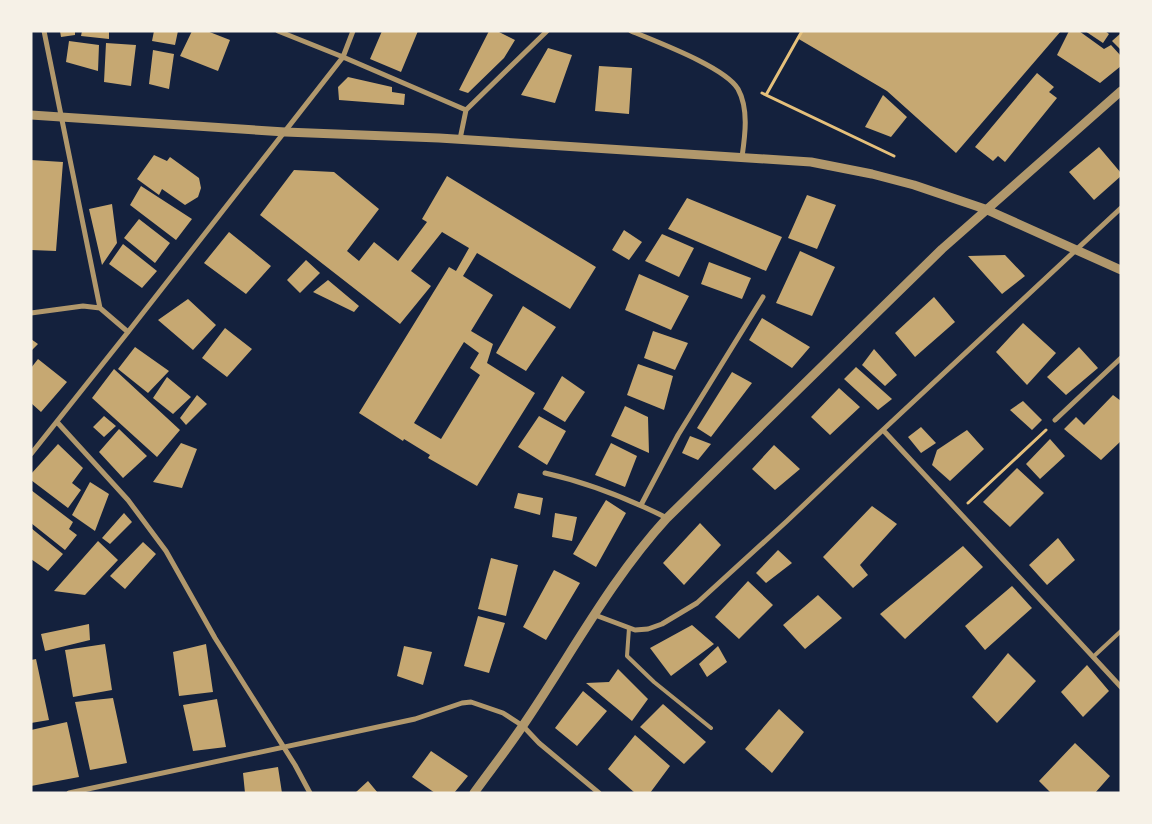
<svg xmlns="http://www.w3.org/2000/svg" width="1152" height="824" font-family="Poppins,sans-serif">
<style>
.building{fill:#c6a872;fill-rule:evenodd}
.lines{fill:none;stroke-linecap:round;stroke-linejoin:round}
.path{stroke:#e5c07b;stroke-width:3}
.service{stroke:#b1986c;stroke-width:4}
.minor{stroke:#b1986c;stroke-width:5}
.tertiary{stroke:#b1986c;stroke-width:9}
</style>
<rect width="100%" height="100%" fill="#14213d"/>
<path class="building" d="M60,31H75V35L61,37Z
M82,31H109V39L81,36Z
M154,31H178L175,45L152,41Z
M192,31H207L230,40L218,71L180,56Z
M382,31H418L401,72L370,59Z
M489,31H497L515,40L504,58L468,93L459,90Z
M801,31H1061L956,153L887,91L797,38Z
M1069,31H1079L1104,49L1111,45L1121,56V66L1100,83L1057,55Z
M1085,31H1105L1109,34L1103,43Z
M1121,33V50L1112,41Z
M69,41L99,45L98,71L66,62Z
M106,43L136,45L131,86L104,82Z
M548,48L572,55L555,103L521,95Z
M153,50L174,54L169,89L149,84Z
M599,66L632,68L629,114L595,111Z
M1037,73L1054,87L1049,92L1057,98L1005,162L998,156L993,161L975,147Z
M348,77L392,87V92L405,94L404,105L339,100L338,87Z
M883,95L907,117L891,137L865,127Z
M1099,147L1121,173V176L1094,200L1069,172Z
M154,155L167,161L170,157L199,178L201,188L198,197L185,205L162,189L159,195L137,179Z
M31,160L63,162L56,251L31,250Z
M294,170L334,172L379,209L347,251L359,261L374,242L398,261L427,222L422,219L447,176L596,267L570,309L477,253L463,276L493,295L471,331L493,344L487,363L535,393L477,486L428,458L430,455L404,439L403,441L359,413L449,267L456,271L469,248L442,232L411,271L431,286L400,324L260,215ZM464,342L479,353L470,368L480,375L441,439L414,423Z
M141,186L192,219L176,240L130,205Z
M807,195L836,205L817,249L788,238Z
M687,198L782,237L766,271L668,229Z
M112,204L117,243L102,265L89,209Z
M139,219L170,243L155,263L124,238Z
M624,230L642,242L629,260L612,250Z
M229,232L271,266L246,294L204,263Z
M662,234L694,248L679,277L645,261Z
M123,244L157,271L142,288L109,264Z
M800,251L835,267L812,316L776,303Z
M1005,255L1025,276L1002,294L968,256Z
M306,260L320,273L300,293L287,280Z
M709,262L751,278L742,299L701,284Z
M639,274L689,296L671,330L625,310Z
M328,280L359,306L354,312L313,292Z
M934,297L955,322L915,357L895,333Z
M188,299L216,325L193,350L158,320Z
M523,306L556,327L526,371L496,353Z
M762,318L810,347L792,368L749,340Z
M1023,323L1056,353L1027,385L996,352Z
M225,328L252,349L227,377L202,358Z
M653,331L688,343L675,370L644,358Z
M31,339L38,344L31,351Z
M135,347L169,371L148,393L118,369Z
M1079,347L1098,368L1066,395L1047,377Z
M874,349L897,375L885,386L862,365Z
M38,359L67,382L41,412L31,403V368Z
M638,364L673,376L664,410L627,395Z
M856,367L892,399L878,410L844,379Z
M114,369L180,430L157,457L92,398Z
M732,372L752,383L711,437L697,428Z
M562,376L585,392L565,422L543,409Z
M167,377L191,397L173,414L153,398Z
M839,388L860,407L830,435L811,417Z
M197,395L207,404L186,425L180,418Z
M1113,395L1121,401V441L1101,460L1064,429L1076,417L1084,425Z
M1023,401L1042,420L1032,430L1010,410Z
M625,406L648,417L649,453L611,436Z
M104,416L116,426L104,437L93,427Z
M539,416L566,431L547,465L518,447Z
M921,427L936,443L921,453L908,437Z
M119,429L147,456L123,478L99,452Z
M967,430L984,449L950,481L932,465L937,450Z
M690,436L711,444L698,460L682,453Z
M1050,439L1065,456L1040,479L1026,464Z
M181,443L197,449L182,488L153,482Z
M611,443L637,456L625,487L595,475Z
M58,444L83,468L72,483L81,490L68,508L31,480V474Z
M774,445L800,469L775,490L752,469Z
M1017,468L1044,493L1010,527L983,502Z
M90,482L109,494L95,531L72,515Z
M31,490L73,522L69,529L77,535L65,550L31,523Z
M518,493L543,498L540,515L514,508Z
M606,500L626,513L596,567L573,554Z
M872,506L897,524L860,565L868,575L853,588L823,557Z
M124,513L132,522L110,544L102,538Z
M555,513L577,517L572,541L552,537Z
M700,523L721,545L684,585L663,563Z
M31,528L63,554L48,571L31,559Z
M1058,538L1075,560L1047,585L1029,565Z
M98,541L118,560L85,595L54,591Z
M143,542L156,554L125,589L110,576Z
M963,546L983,567L905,639L880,614Z
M778,550L792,563L766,583L756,573Z
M491,558L518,565L506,616L478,609Z
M554,570L580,583L546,640L523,627Z
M748,581L773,605L739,639L715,617Z
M1012,586L1032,608L985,650L965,626Z
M818,595L842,618L805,649L783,625Z
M478,616L505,623L489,673L464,666Z
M89,624L90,640L45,651L41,634Z
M692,625L714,644L671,676L650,648Z
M105,644L112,690L73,697L65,650Z
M206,644L213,692L179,696L173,652Z
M404,646L432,652L423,685L397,676Z
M718,646L727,662L707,677L699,664Z
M1008,653L1036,681L997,723L972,697Z
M36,659L49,720L31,723V660Z
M1087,665L1109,691L1083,717L1061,692Z
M618,669L648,699L632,721L586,683L609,682Z
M583,691L607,711L577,746L555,728Z
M113,698L127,763L90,770L75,702Z
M217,699L226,747L193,751L183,705Z
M663,704L706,742L684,764L640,727Z
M779,709L804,732L772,773L745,749Z
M67,722L79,777L31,786V730Z
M635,735L670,766L650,793H635L608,769Z
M1075,743L1110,776L1095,793H1051L1039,781Z
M431,751L468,776L454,793H435L412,777Z
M278,767L282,793H245L243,773Z
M368,781L378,793H355Z"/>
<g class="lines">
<path class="path" d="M762,93L894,156
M766,95L802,31
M968,503L1046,430"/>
<path class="service" d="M629,628L627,656L654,682L711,728
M1093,657L1121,631"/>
<path class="minor" d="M44,31L100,308L128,332
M278,31L343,57L466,110L547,31
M631,31C657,42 725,67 738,89C749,109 745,136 742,157
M460,139L466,110
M31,313L83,306L100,308
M1055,420L1121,358
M57,422L128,500L166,551L215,638L295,765L310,793
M883,430L1121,687
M31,454L128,332L343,57L353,31
M545,473C589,483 627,498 667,518
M641,505L678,435L763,297
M595,615L635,630L648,629L662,624L697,603L787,521L870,442L1121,208
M69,793L415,719L462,703L471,702L503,713L523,726L539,743L599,793"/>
<path class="tertiary" d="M31,115L285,132L439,138L811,162L872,174L914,185L985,209L1121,270
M474,793C492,768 511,744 528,718C573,651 612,578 667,518L942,249L1121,91"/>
</g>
<rect width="1152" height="824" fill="none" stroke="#f6f1e7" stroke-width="65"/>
</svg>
